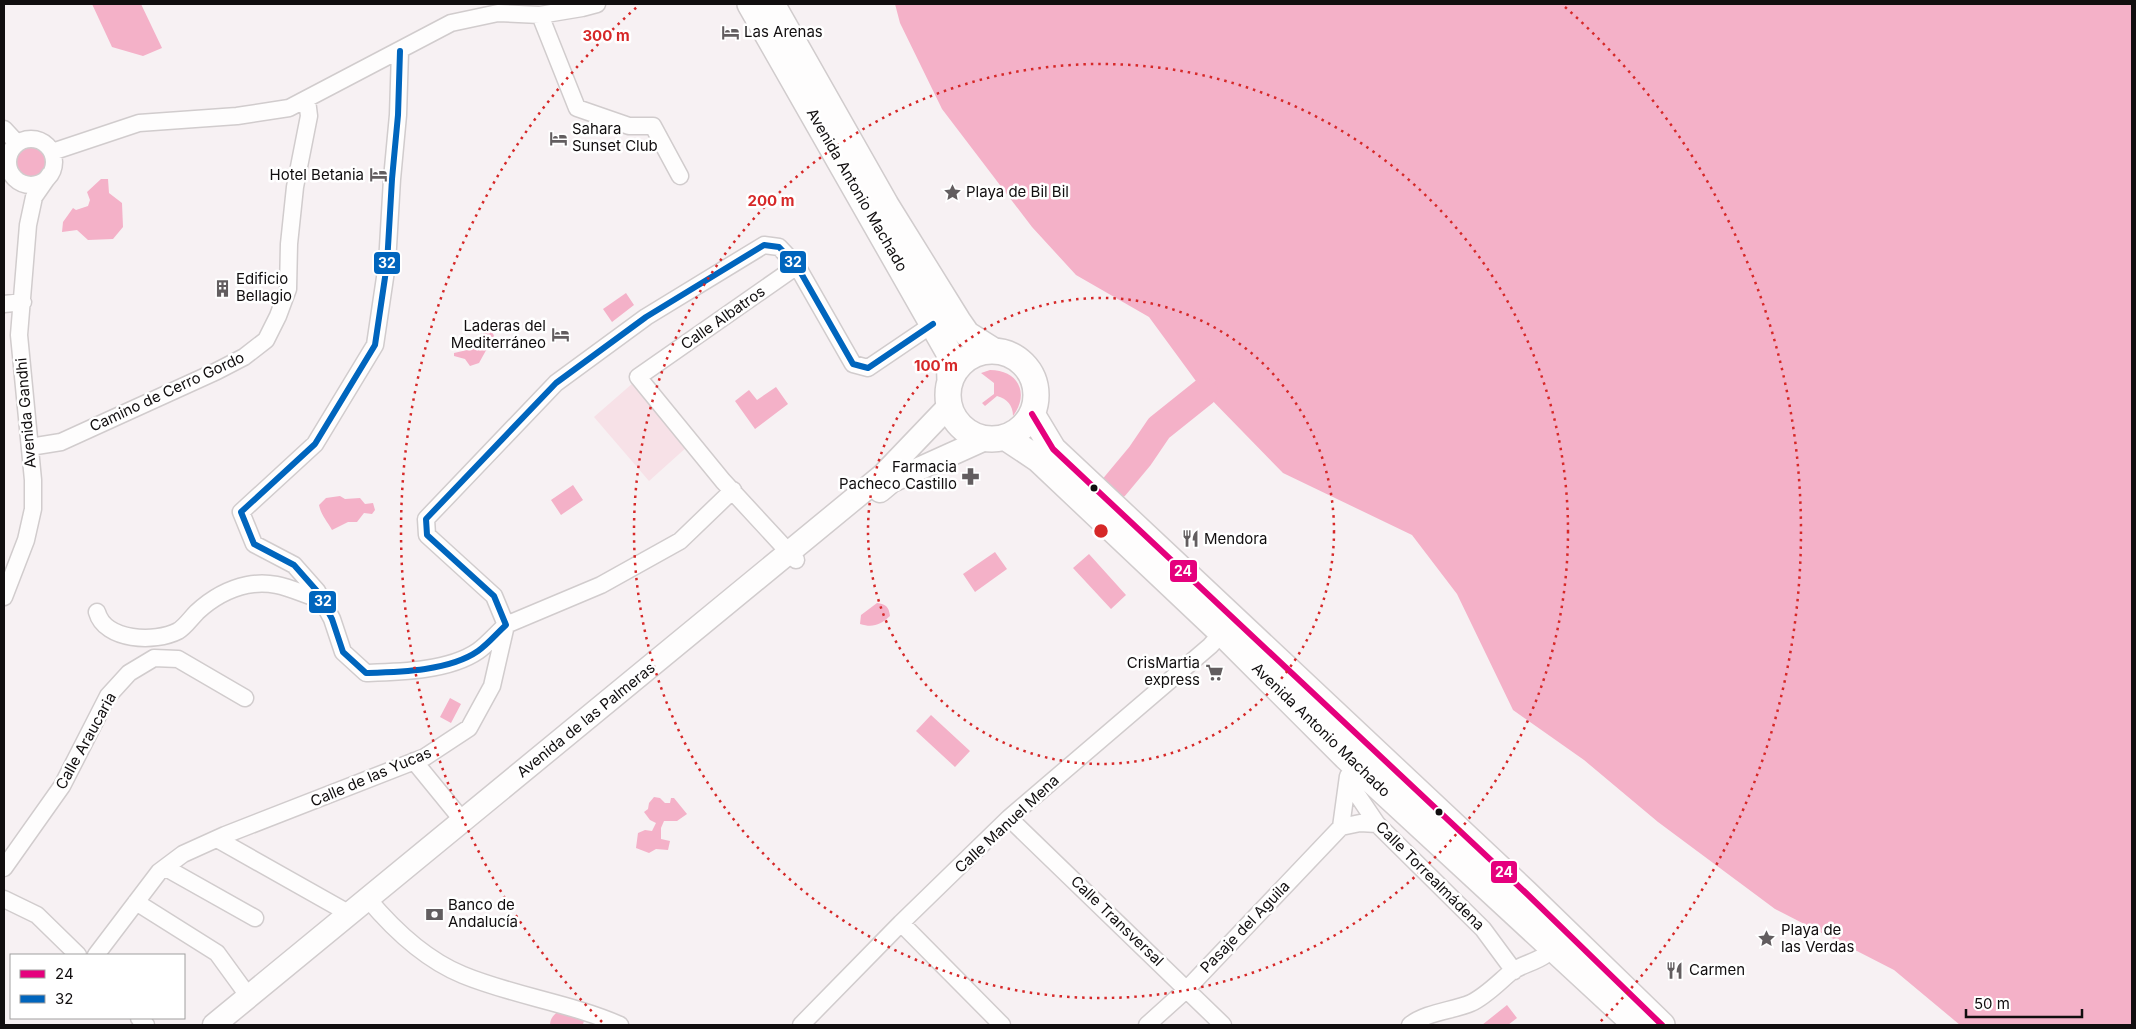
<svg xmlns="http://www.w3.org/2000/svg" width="2136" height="1029" font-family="Inter,sans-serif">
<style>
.grass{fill:#f7e1e7}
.water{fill:#f4b1c8}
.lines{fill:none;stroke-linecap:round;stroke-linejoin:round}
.river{stroke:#f4b1c8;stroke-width:28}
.street-casing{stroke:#d1cccd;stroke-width:19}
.secondary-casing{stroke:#d1cccd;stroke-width:25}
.primary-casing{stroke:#d1cccd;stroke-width:28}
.street{stroke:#fefdfd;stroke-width:16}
.secondary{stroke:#fefdfd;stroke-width:22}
.primary{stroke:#fefdfd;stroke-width:25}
.bus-1-casing{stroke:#fff;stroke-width:10}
.bus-2-casing{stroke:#fff;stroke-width:10}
.bus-1{stroke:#e5007d;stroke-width:6}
.bus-2{stroke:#0065bd;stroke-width:6}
.ring{fill:none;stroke:#d62828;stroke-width:2.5;stroke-dasharray:2.5 5}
.bus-dot{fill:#110e0f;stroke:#fff;stroke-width:2}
.labels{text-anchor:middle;stroke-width:5;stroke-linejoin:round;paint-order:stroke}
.poi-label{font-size:15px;fill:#110e0f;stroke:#fff;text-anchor:start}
.street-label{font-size:15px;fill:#110e0f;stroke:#fff}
.centre{fill:#d62828;stroke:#fff;stroke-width:2.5}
.ring-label{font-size:15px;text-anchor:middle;font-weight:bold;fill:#d62828;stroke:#fff;stroke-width:5;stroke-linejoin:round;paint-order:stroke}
.line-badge{stroke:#fff;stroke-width:2}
.badge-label{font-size:14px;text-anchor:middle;font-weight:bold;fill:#fff}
</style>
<rect width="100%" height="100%" fill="#f7f1f3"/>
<path class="grass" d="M633,383L688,446L649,481L594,417Z"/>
<path class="water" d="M92,4H141L162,48L143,56L112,47Z
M895,4H2132V1025H1960L1894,970L1775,909L1658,822L1584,760L1513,710L1457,594L1412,535L1283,473L1204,392L1149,317L1076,275L1032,227L942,109L900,23Z
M13 161a18 18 0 1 1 36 0a18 18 0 1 1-36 0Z
M101,179H108L109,193L122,203L123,227L113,239L88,240L77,230L62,232L63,222L73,208L76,210L88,206L90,200L87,192Z
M626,293L634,305L612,322L603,309Z
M491,329L494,336L479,363L470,366L465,359L454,356V353L476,348L484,336L482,330Z
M990,370C1018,370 1030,393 1013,416C1013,405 1007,399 997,396L985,406L982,403L994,394V383L981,373Z
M776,387L788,404L755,429L735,401L749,390L757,400Z
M573,485L583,500L561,515L551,500Z
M340,496L345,499L360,498L365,504L373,503L375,510L372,514L364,513L357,522H348L332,530C327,521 321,515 319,505L326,498Z
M995,552L1007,569L975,592L963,574Z
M1089,554L1126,595L1111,609L1073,568Z
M877,603C886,604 889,607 890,616C880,625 873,628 860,624L861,615Z
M450,698L461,704L451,723L440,717Z
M931,715L970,751L955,767L916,731Z
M654,797L660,798L665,803H670L671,798H674L687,814L677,821H664L661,828V839L670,841L668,850L656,849L649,853L636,848L638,833L645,830L652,831L656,823L650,820L644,812L648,809L649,803Z
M1507,1005L1517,1018L1508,1025H1482Z"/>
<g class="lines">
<path class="river" d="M1115,486L1140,456L1159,428L1204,392
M564,1025L570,1019"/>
<defs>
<path id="street" d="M540,15L577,108L629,126H653L680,176
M400,51L398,115L392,179L387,264L375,345L315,444L241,512L254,544L294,565L317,591L332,619L343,652L366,673C400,672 449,671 478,651C488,644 497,633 506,625L494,596L427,535L426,519L556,383L646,317L764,245L779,247L797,266L853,364L868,368L933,324
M4,129L17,143
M8 162a23 23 0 1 1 46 0a23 23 0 1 1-46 0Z
M52,152L139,123L237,116L289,108L451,23L498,13L540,15L582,8L597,4
M4,304L23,302
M30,447L61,442L217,371L244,357L266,340L278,316L288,289L289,244L295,187L309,116L307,100
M796,560L723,481L638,377L797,266
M4,597L26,540L33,509V480L19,335L28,225L34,197L50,174
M97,612C105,641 155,643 178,631C185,627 191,618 197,612C211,599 228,589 247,585C277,579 295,592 322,600
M414,761L463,821
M1348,776L1341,827L1360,823L1377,824
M1348,781L1377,824L1483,929L1514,971
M1009,818L1223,1025
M217,839L350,914
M4,868L62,786L108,696L129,673L154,658L178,659L245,698
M166,868L255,918
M4,899L37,915L78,955
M368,899C394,930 426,960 463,975C514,996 570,1003 620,1025
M136,902L217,953L249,997
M901,923L1002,1025
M96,955L159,872L183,854L225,835L425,757L469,728L492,686L506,625L601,585L680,541L733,490
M139,1018L146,1025
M801,1025L901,923L1009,818L1210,646L1222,633
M1147,1025L1187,989L1341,827
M1410,1025C1427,1012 1452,1011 1471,1003C1486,996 1499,982 1511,972C1528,960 1546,963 1557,940"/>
<path id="secondary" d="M880,491L892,481L985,439
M214,1025L883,475L949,406"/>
<path id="primary" d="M750,4L949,353L950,381
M772,4L886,205L958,321L967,334L994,351
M948 395a44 44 0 1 1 88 0a44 44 0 1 1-88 0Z
M1032,414L1053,449L1526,893L1662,1025
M1005,437L1038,459L1222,633L1346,757L1636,1025"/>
</defs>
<use href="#street" class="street-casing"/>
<use href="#secondary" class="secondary-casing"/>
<use href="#primary" class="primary-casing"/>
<use href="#street" class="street"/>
<use href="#secondary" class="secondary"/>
<use href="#primary" class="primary"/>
<defs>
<path id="bus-1" d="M1032,414L1053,449L1526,893L1662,1025"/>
<path id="bus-2" d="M400,51L398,115L392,179L387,264L375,345L315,444L241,512L254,544L294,565L317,591L332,619L343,652L366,673C400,672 449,671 478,651C488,644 497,633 506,625L494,596L427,535L426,519L556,383L646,317L764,245L779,247L797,266L853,364L868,368L933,324"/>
</defs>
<use href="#bus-1" class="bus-1-casing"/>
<use href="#bus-2" class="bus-2-casing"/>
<use href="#bus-1" class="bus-1"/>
<use href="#bus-2" class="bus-2"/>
</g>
<g class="ring">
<circle cx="1101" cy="531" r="233"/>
<circle cx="1101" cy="531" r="467"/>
<path d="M602 1022A700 700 0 0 1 637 7M1565 7A700 700 0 0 1 1600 1022"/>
</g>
<defs>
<symbol id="hotel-bare" viewBox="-9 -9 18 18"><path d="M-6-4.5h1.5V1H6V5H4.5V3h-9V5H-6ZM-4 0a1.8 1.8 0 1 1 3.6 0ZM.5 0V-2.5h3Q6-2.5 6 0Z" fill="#625d5f" stroke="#fff" stroke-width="2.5" paint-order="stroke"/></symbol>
<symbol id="sight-bare" viewBox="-9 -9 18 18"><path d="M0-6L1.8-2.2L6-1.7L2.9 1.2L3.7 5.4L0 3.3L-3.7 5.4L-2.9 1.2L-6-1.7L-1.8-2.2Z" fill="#625d5f" stroke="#fff" stroke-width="2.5" paint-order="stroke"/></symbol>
<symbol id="building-bare" viewBox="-9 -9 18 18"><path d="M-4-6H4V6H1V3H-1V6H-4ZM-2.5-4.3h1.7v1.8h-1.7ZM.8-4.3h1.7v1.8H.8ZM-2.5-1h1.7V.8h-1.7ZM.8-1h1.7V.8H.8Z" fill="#625d5f" stroke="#fff" stroke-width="2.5" paint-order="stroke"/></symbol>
<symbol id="pharmacy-bare" viewBox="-9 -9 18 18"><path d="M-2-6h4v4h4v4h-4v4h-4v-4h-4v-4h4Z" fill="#625d5f" stroke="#fff" stroke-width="2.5" paint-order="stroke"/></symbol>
<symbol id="restaurant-bare" viewBox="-9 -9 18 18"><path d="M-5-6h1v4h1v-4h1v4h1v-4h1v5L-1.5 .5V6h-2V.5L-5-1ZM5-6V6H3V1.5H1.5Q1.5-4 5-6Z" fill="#625d5f" stroke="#fff" stroke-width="2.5" paint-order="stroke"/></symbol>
<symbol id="supermarket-bare" viewBox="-9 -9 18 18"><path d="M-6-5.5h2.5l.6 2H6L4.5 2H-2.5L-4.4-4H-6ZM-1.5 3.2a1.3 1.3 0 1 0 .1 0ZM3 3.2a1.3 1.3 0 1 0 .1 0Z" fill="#625d5f" stroke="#fff" stroke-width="2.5" paint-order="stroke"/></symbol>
<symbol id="bank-bare" viewBox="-9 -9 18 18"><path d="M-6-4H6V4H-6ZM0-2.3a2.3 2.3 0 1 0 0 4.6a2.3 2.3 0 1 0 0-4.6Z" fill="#625d5f" stroke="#fff" stroke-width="2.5" paint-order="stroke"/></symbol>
</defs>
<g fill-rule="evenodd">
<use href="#hotel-bare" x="718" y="20" width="25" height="25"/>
<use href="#hotel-bare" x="546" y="126" width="25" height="25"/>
<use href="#hotel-bare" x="366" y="162" width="25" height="25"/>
<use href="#sight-bare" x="940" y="180" width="25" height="25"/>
<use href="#building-bare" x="210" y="276" width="25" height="25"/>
<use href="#hotel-bare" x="548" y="322" width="25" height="25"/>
<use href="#pharmacy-bare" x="958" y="464" width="25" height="25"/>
<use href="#restaurant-bare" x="1178" y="526" width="25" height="25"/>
<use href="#supermarket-bare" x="1202" y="660" width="25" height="25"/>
<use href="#bank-bare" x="422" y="902" width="25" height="25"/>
<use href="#sight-bare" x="1754" y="926" width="25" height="25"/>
<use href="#restaurant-bare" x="1662" y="958" width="25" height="25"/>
</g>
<g class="bus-dot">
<circle cx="1094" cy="488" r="4.5"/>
<circle cx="1439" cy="812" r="4.5"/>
</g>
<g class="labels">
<g class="poi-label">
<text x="744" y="37">Las Arenas</text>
<text x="572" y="134">Sahara<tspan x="572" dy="17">Sunset Club</tspan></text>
<text x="364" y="180" text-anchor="end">Hotel Betania</text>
<text x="966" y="197">Playa de Bil Bil</text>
<text x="236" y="284">Edificio<tspan x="236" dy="17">Bellagio</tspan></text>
<text x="546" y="331" text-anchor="end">Laderas del<tspan x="546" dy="17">Mediterráneo</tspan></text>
<text x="957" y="472" text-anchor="end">Farmacia<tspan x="957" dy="17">Pacheco Castillo</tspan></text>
<text x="1204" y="544">Mendora</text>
<text x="1200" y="668" text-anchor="end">CrisMartia<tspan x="1200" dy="17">express</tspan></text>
<text x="448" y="910">Banco de<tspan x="448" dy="17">Andalucía</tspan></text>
<text x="1781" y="935">Playa de<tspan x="1781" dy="17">las Verdas</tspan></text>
<text x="1689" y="975">Carmen</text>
</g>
<g class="street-label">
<text transform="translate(857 190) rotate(60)" y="5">Avenida Antonio Machado</text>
<text transform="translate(723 318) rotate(-35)" y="5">Calle Albatros</text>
<text transform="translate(167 392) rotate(-25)" y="5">Camino de Cerro Gordo</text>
<text transform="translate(26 413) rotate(-95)" y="5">Avenida Gandhi</text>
<text transform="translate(586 720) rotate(-39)" y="5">Avenida de las Palmeras</text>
<text transform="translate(1321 730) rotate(44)" y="5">Avenida Antonio Machado</text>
<text transform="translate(86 741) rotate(-61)" y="5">Calle Araucaria</text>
<text transform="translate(371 777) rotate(-23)" y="5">Calle de las Yucas</text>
<text transform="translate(1007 824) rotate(-43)" y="5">Calle Manuel Mena</text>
<text transform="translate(1430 876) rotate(45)" y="5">Calle Torrealmádena</text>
<text transform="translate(1117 921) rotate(44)" y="5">Calle Transversal</text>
<text transform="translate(1245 927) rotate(-46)" y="5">Pasaje del Aguila</text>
</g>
</g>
<circle cx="1101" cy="531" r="8" class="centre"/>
<g class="ring-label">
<text x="606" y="41">300 m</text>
<text x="771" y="206">200 m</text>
<text x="936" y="371">100 m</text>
</g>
<g class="line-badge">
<rect x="779" y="250" width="28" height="24" rx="5" fill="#0065bd"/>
<rect x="373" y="251" width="28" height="24" rx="5" fill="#0065bd"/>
<rect x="1169" y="559" width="29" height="24" rx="5" fill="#e5007d"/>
<rect x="308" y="590" width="29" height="24" rx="5" fill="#0065bd"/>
<rect x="1490" y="860" width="28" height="24" rx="5" fill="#e5007d"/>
</g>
<g class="badge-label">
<text x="793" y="267">32</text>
<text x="387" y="268">32</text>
<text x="1183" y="576">24</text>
<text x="323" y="606">32</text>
<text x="1504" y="877">24</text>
</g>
<rect width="2136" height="1029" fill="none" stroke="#110e0f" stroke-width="10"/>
<rect x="10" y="954" width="175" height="65" fill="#ffffff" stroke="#a09f9f"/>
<rect x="20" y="970" width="25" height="8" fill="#e5007d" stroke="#a09f9f"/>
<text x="55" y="979" font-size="15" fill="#110e0f">24</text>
<rect x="20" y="995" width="25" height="8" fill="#0065bd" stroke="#a09f9f"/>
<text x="55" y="1004" font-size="15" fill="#110e0f">32</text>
<path d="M1966 1009v8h116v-8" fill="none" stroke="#110e0f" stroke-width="2.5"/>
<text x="1974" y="1009" font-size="15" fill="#110e0f" stroke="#ffffff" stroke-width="4" paint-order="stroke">50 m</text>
</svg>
